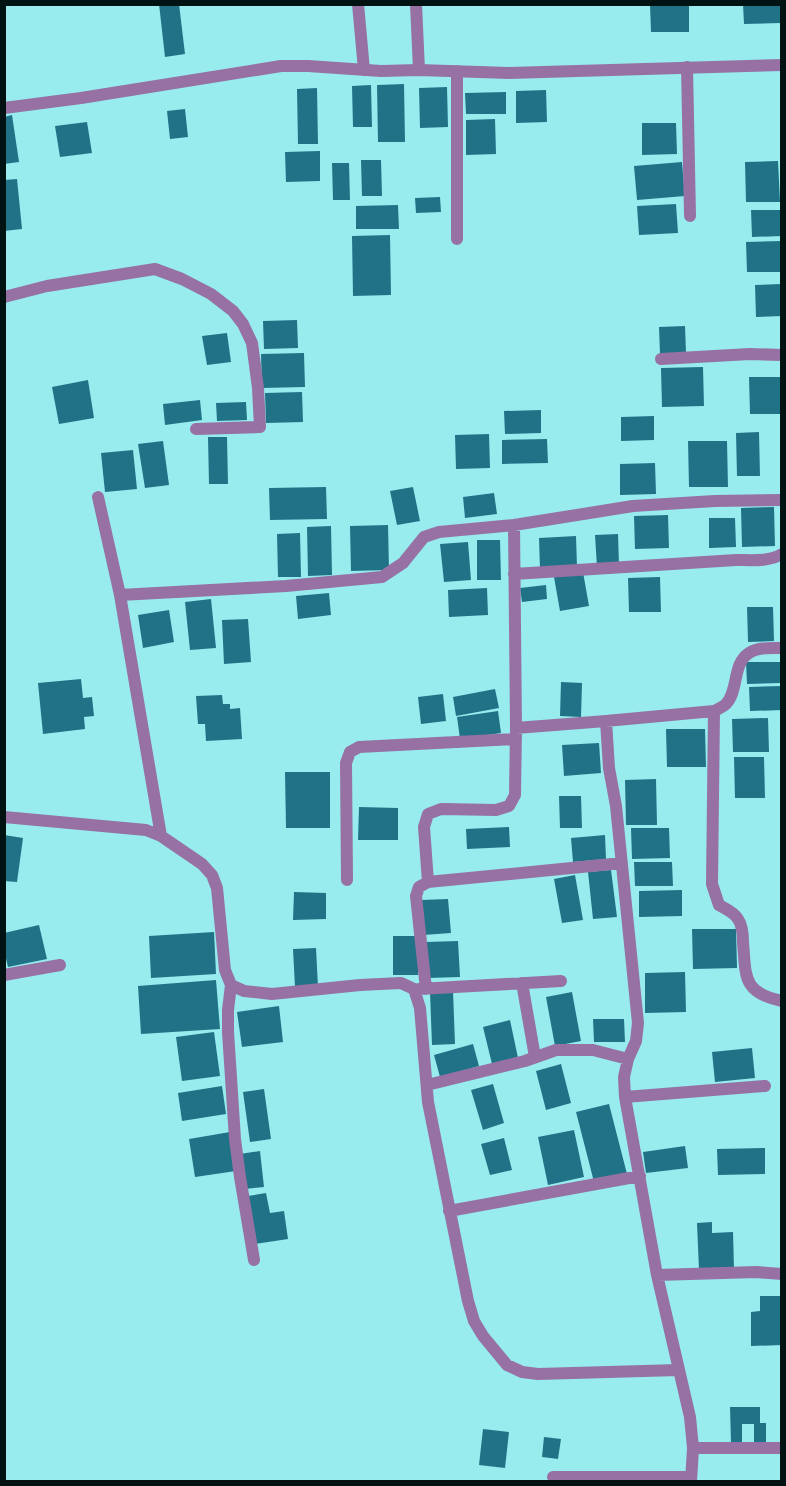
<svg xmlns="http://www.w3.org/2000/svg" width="786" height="1486" font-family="'Sofia Sans Condensed',sans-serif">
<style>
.building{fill:#207387}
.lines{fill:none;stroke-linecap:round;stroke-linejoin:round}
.minor{stroke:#9771a3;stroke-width:12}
.tertiary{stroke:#9771a3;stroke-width:12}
</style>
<rect width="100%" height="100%" fill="#98ecee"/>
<path class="building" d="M159,4H179L185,54L165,57Z
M650,4H689V32H651Z
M743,4H782V23L744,24Z
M404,84L405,142H378L377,85Z
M371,85L372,127H353L352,86Z
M447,87L448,127L420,128L419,88Z
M317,88L318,144H298L297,89Z
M546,90L547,122L516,123V91Z
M506,92V114H466L465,93Z
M185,109L188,137L170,139L167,111Z
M12,115L19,162L4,164V117Z
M495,119L496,154L466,155V120Z
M87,122L92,153L60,157L55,126Z
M642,123H676L677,154L642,155Z
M320,151V181L286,182L285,152Z
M361,160H381L382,196H362Z
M778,161L780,202H746L745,162Z
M682,162L685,196L637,200L634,166Z
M332,163H349L350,200H333Z
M17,179L22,229L4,231V180Z
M440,197L441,212L416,213L415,198Z
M676,204L678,233L639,235L637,206Z
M398,205L399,229H356V206Z
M751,210H782V236L752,237Z
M390,235L391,295L353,296L352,236Z
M782,241V272H747L746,242Z
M782,284V316L756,317L755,285Z
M297,320L298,348L264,349L263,321Z
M685,326L686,353L660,354L659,327Z
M227,333L231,362L207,365L202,336Z
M304,353L305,387L262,388L261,354Z
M703,367L704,406L662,407L661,368Z
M749,377H781L782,414H750Z
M88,380L94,418L59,424L52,387Z
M302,392L303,422L266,423L265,393Z
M200,400L202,420L165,425L163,404Z
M246,402L247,420L217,421L216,403Z
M541,410V433L505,434L504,411Z
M654,416V440L621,441V417Z
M759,432L760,476H737L736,433Z
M489,434L490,468L456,469L455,435Z
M208,437H227L228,484H209Z
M547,439L548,463L502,464V440Z
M163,441L169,485L145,488L138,444Z
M688,441H727L728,487H689Z
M133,450L137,489L105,492L101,453Z
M655,463L656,494L620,495V464Z
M326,487L327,519L270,520L269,488Z
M413,487L420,521L397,525L390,491Z
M494,493L497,514L465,518L463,497Z
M774,507L775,546L742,547L741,508Z
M668,515L669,548L635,549L634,516Z
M709,518H735L736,547L709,548Z
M388,525L389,570L351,571L350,526Z
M331,526L332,575L308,576L307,527Z
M300,533L301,577H278L277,534Z
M618,534L619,566L597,567L595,535Z
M576,536L577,567L540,569L539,538Z
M477,540H500L501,580H477Z
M468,542L471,580L444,582L440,544Z
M583,572L589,606L560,611L554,577Z
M660,577L661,612H629L628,578Z
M546,585L547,599L522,602L520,588Z
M487,588L488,615L449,617L448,590Z
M329,593L331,615L298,619L296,596Z
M211,599L216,648L190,650L185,602Z
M747,607H773L774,641L748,642Z
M169,610L174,642L143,648L138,615Z
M248,619L251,662L224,664L222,620Z
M746,662H780L781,683L747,684Z
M81,679L83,698L92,697L94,716L84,717L85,729L43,734L38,683Z
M561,682L582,683L581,717L560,716Z
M782,686V710L750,711L749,687Z
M495,689L499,708L456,716L453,697Z
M443,694L446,721L421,724L418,697Z
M222,695L223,704H230V709L240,708L242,739L206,741L205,724H198L196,696Z
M498,711L501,733L460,739L457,717Z
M768,718L769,752H733L732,719Z
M666,729H705L706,767H667Z
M599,743L601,773L564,776L562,745Z
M734,757H764L765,798H735Z
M285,772H330V828H286Z
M656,779L657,825H626L625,780Z
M559,796H581L582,828H560Z
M359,807L398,808V840H358Z
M509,827L510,847L467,849L466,829Z
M631,828H669L670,858L632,859Z
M4,835L23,838L17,882L4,881Z
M605,835L606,859L573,862L571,838Z
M634,862H672L673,886H635Z
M611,870L617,917L593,919L588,872Z
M575,875L583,920L562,923L554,879Z
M682,890V916L639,917V891Z
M294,892L326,893V919L293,920Z
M448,899L451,933L423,935L421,900Z
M39,925L47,959L8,967L4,950V933Z
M692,929H736L737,968L693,969Z
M214,932L216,974L151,978L149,936Z
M393,936H418V975H393Z
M458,941L460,977L428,978L426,942Z
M316,948L318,987H295L293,949Z
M685,972L686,1012L645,1013V973Z
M216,980L220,1029L141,1034L138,986Z
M453,991L455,1044L432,1045L430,992Z
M572,992L581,1041L555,1046L546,997Z
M279,1006L283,1042L242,1047L237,1012Z
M593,1019H624L625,1042H594Z
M510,1020L518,1058L492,1064L483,1027Z
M214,1032L220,1076L182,1081L176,1037Z
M473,1044L479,1066L440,1077L434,1055Z
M752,1048L755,1078L715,1082L712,1052Z
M561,1064L571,1103L546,1110L536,1071Z
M493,1084L504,1123L483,1130L471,1090Z
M222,1086L226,1114L182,1121L178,1093Z
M264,1089L271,1139L250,1142L243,1092Z
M609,1104L627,1174L594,1182L576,1112Z
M574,1130L584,1177L548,1185L538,1137Z
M230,1132L236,1171L195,1177L189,1139Z
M504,1138L512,1170L490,1175L481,1144Z
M685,1146L688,1168L646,1173L643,1152Z
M765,1148V1174L718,1175L717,1149Z
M260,1151L264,1187L245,1189L240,1154Z
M266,1193L270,1213L284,1211L288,1239L255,1244L248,1196Z
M712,1222V1233L733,1232L734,1269L699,1270L697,1223Z
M760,1296H782V1345L751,1346V1312L760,1311Z
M730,1407H760V1423H766V1443H754V1424H742V1443H731Z
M483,1429L509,1432L505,1468L479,1465Z
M544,1437L561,1439L558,1459L542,1457Z"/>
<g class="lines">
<path class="minor" d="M358,4L364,70
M416,4L419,70
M687,67L690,216
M457,239V71
M4,297L47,286L155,269L182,279L211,294L233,311L243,324L252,343L258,388L260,427L196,429
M661,359L750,354L782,355
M98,497L120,595L286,586L382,577L403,563L424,537L439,532L514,525L633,506L715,501L782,500
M514,574L736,560C751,560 769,562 782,554
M120,595L161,836
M714,711L712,884L719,905C726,909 734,912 738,919C742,925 743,934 743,942C746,976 742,993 782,1001
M606,721L609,768L616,806L638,1023L636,1041L628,1059L624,1077L625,1097L657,1275L690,1417L693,1448L691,1482
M516,728L606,721L714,711C718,709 723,707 726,704C739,690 732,664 749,653C758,647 771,648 782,648
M4,817L146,830L161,836L202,864L212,875L217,888L225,970L231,985L244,991L272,994L360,985L401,983L414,989L420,1008L428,1102L468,1301L474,1321L483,1336L507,1365L522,1372L538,1374L679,1370
M347,880L346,763L350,752L359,747L516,739
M428,882L424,827L428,814L441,809L496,810L509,806L515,795L516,728L514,525
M4,975L60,965
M522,983L535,1057
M231,985L228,1010V1032L235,1139L240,1177L254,1260
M419,989L561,981
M426,989L416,896L419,887L428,882L622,863
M427,1085L525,1061L556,1050H593L628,1059
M625,1097L765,1086
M449,1211L640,1176
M657,1275L756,1272L782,1274
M693,1448H782
M553,1477H691"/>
<path class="tertiary" d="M4,108L81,98L281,66H308L381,71L419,70L509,73L782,65"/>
</g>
<rect width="786" height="1486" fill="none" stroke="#001212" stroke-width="12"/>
</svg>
